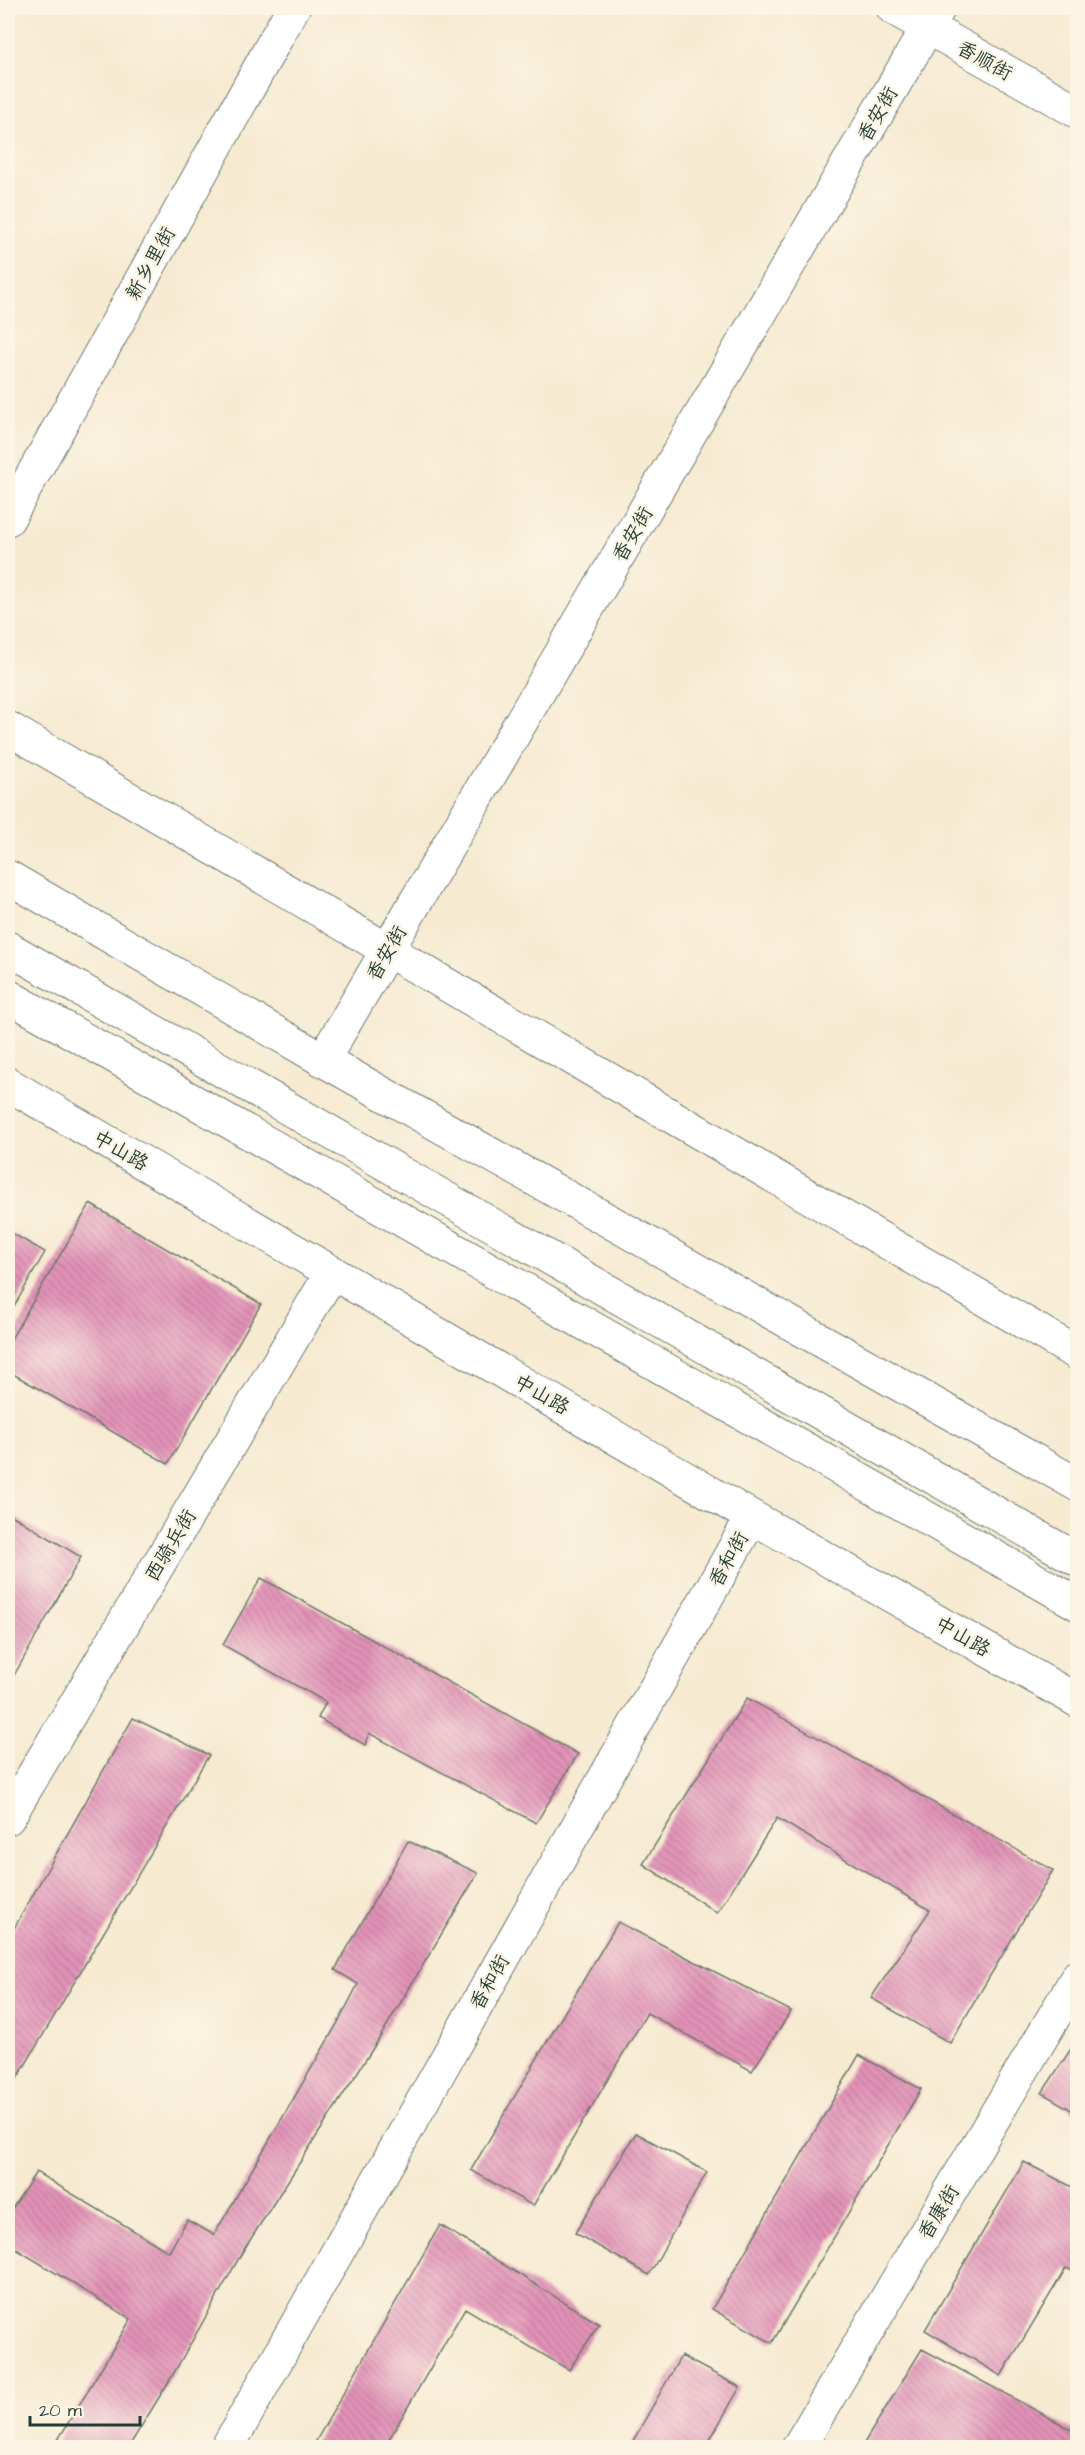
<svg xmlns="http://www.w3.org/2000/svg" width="1085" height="2455" font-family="'Architects Daughter','LXGW WenKai TC',sans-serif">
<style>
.building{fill:url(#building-back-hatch)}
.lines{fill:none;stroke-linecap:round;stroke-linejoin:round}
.minor-casing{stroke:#6a7a6b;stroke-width:35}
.major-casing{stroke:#6a7a6b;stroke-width:35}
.minor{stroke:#fff;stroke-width:33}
.major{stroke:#fff;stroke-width:33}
.labels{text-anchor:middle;stroke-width:5;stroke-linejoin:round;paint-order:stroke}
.street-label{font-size:20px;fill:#1f3d34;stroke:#fcf5e5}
</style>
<defs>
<pattern id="building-back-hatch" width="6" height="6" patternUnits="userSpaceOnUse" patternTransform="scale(1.5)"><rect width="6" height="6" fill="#e393b8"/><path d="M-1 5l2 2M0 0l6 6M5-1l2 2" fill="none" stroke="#b77996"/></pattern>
</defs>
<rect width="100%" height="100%" fill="#fcf5e5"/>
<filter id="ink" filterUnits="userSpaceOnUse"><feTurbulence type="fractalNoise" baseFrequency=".0167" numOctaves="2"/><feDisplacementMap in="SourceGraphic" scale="12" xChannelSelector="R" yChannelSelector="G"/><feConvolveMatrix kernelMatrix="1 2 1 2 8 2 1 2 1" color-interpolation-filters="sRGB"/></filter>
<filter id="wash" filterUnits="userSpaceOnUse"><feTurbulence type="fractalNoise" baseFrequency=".008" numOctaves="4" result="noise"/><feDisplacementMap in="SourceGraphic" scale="24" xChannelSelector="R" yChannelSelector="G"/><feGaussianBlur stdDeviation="1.35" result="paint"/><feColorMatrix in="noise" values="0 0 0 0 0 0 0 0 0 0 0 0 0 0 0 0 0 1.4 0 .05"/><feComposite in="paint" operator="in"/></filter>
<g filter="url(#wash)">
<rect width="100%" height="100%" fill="#f6ead1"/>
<g id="blocks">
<path class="building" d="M90,1204L261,1304L168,1464L8,1371V1344Z
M8,1231L45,1252L8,1317Z
M8,1513L81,1557L8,1686Z
M261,1578L578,1754L536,1823L369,1733L365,1745L318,1718L326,1702L223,1645Z
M747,1698L1053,1870L950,2043L871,1998L930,1910L777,1818L717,1913L643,1864Z
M133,1718L209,1755L8,2094V1939Z
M408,1841L478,1873L377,2042L243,2251L171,2378L128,2448H53L131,2319L8,2244V2215L36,2172L169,2252L187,2220L214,2235L340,2019L358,1984L335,1970Z
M618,1922L791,2011L752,2071L647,2013L533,2206L471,2170Z
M1078,2038V2114L1042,2093Z
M859,2055L921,2089L772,2343L712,2309Z
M636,2133L707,2172L649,2275L575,2233Z
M1024,2162L1078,2190V2273L1066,2268L1001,2376L925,2330Z
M440,2225L599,2324L569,2370L465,2308L384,2448H312Z
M922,2349L1078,2433V2448H861Z
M681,2356L740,2387L705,2448H629Z"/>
</g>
</g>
<g filter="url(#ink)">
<use href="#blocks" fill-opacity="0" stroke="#6a7a6b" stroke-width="1.5"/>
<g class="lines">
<defs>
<path id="minor" d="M893,8L1078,112
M8,519L293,8
M8,728L1078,1354
M323,1060L939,8
M8,1818L332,1272
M227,2448L752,1517
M798,2448L1078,1976"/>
<path id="major" d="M8,877L323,1060L1078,1485
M8,948L1078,1560
M8,996L1078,1604
M8,1084L752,1517L1078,1701"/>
</defs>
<use href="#minor" class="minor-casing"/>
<use href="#major" class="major-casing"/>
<use href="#minor" class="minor"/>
<use href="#major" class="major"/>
</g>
</g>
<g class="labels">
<g class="street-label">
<text transform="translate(985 60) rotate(29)" y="7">香顺街</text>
<text transform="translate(877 114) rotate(-60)" y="7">香安街</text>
<text transform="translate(150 263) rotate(-61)" y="7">新乡里街</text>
<text transform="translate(632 534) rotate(-60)" y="7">香安街</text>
<text transform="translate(386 953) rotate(-60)" y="7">香安街</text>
<text transform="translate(121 1150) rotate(30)" y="7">中山路</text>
<text transform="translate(542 1394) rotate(30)" y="7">中山路</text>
<text transform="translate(170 1545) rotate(-59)" y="7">西骑兵街</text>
<text transform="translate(728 1559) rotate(-61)" y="7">香和街</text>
<text transform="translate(963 1636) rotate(30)" y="7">中山路</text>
<text transform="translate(489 1982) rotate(-61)" y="7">香和街</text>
<text transform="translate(938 2212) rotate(-59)" y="7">香康街</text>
</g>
</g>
<rect width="1085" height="2455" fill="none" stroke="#fcf5e5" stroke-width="30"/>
<path d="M30 2416v9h110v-9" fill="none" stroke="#1f3d34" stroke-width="3"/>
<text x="39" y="2416" font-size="18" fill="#1f3d34" stroke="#fcf5e5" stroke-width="4.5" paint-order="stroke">20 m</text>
</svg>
